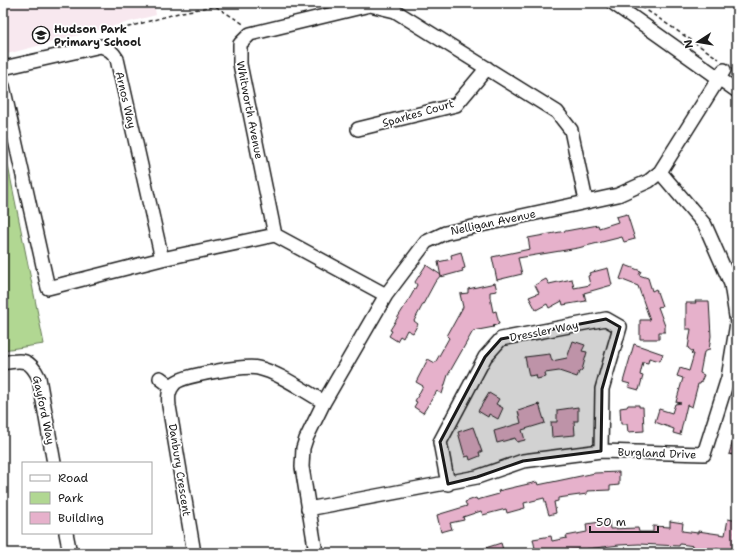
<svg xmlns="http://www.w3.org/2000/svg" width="740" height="556" font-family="'Shantell Sans',sans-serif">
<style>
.built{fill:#f8e8ef}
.green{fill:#b1d792;stroke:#667a57}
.building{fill:#e6b1cb;stroke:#1c1c1c}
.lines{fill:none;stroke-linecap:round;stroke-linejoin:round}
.minor-casing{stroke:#1c1c1c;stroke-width:16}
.path{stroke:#1c1c1c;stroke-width:1.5;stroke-dasharray:4 3;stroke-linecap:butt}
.minor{stroke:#fff;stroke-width:13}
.marked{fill:#1c1c1c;fill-opacity:0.2;stroke:#1c1c1c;stroke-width:3;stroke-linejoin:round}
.labels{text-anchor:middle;stroke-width:3.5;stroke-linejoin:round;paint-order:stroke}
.poi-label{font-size:11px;font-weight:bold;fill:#1c1c1c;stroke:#fff;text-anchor:start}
.street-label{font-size:11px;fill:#1c1c1c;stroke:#fff}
</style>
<rect width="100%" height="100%" fill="#fff"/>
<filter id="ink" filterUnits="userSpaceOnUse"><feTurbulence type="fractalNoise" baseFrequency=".025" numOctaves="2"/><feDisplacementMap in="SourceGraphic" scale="8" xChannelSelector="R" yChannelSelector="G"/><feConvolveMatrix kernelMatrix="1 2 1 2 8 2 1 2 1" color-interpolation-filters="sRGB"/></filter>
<g filter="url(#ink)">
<path class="built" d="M3,3H154L156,15L3,55Z"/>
<path class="green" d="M3,141L44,344L3,350Z"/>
<path class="building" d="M627,214L635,239L624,242L622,237L578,248L518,258L522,274L497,280L492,257L530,249L528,238L598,225L599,228L618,222L616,217Z
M461,252L465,268L462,269L463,271L441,277L438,262L452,259L451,255Z
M426,265L441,275L435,282L414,321L418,324L413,333L407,330L403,338L400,336L397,341L389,336L392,331L390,330L411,296L417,285L415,282Z
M625,265L641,271L639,275L648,278L652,291L656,289L662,306L658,307L665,326V332H659V339H640V320H650L638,286L620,279Z
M608,268L612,285L584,293L586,301L563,305L562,301L549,308L547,304L536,310L529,297L539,293L535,285L546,279L549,284L572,279L574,288L590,285L588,276L590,275L589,273Z
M495,283L497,291L490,292V297L493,312L496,311L499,324L493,326L494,327L473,331L448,375L442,394L437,391L423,413L414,407L417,402L415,401L423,386L416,382L428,359L435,363L449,338L447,336L463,307L460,294L468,293V289Z
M695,301H709L711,336L709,350L704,352L700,373L704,375L700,384H698L692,407L687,405L680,435L673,433L674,429L655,422L659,409L672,413L675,404L681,403L676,402L683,378L677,376L680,368L689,371L694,354H691L693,352L688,348L691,329H686V303H696Z
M573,341L585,345L582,351L587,352L582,370L579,372L577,377L559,371L545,373L546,377L537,379L536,375L529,376L525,357L550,354L552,361L567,358Z
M634,344L663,354L660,361L649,358L648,363L643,362L640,375L643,376L639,390L628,387L630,384L623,382Z
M489,393L499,399L496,404L503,408L498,419L489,414L488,417L478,411Z
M539,404L545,423L522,430L525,440L517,442L515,438L497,443L494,431L521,423L518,411Z
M628,405H639V407H643L644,431L628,432L627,424H621L620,408L627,407Z
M578,407V421H574L575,435L552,437L551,422H557V410Z
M473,427L482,452H479L480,456L470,460L469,456L465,457L458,432Z
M735,434H737V456L729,454Z
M619,472V485L610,486V490L587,491V494L558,498V501L554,502L556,513L549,515L544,498L524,503L525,508L507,513L506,509L483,515L481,511L463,517L464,520L450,523L452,529L441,532L437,515L467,506L465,502L476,498L477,500L499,494L498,491L537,482L538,485L595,473Z
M728,519L737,521L735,534H737V553L714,548V550L706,549L705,551L694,549V546L680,544L679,546L639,544L619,545L587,549V553H579V549L554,553H536L533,539L551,536L552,541L567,538L566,536L587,532L586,524L609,521L610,529L638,528L639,532H653V526L670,527V521L683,523L682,531L698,533V531L725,535Z
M501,543L504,553H473V552Z"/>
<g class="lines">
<defs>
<path id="minor" d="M613,3L737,91
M3,68L101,46C109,49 113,52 117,59L162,259
M3,86L48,288L162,259L275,235
M358,129L456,105L487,68
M386,295L275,235L240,64V44L250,34L370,5L395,11L557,112L571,130L586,201
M3,363C23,359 30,359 39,378L54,463
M160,378L172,387
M448,484L440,442L485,357L501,339L606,319L620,327L602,389L601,451
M308,509L477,477L523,461L601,451L704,454L728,378L737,323L731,284L705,225L660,172
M66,533L70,553
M194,553L169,406C168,397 168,390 175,383C184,375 246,365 258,368C280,373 304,391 324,402
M316,553L302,467L303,448L306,439L324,402L386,295L426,242L445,233L618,195L649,181L660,172L724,70"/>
</defs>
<use href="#minor" class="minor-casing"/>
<path class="path" d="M636,3L719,59
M114,31L182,12L215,6L245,25"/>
<use href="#minor" class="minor"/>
</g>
</g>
<path class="marked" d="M606,319L620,327L602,389L601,451L523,461L477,477L448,484L440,442L485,357L501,339Z"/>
<defs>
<symbol id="school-ring" viewBox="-11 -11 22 22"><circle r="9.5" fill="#fff" stroke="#1c1c1c" stroke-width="1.5"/><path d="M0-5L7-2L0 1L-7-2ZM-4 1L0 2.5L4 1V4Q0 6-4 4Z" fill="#1c1c1c"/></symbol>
</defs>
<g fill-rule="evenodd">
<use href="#school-ring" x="31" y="25" width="20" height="20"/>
</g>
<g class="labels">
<g class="poi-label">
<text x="54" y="33">Hudson Park<tspan x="54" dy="13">Primary School</tspan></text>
</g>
<g class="street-label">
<text transform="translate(126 100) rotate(77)" y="4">Arnos Way</text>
<text transform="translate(250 110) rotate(79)" y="4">Whitworth Avenue</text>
<text transform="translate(418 113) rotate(-16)" y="4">Sparkes Court</text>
<text transform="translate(493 222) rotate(-12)" y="4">Nelligan Avenue</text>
<text transform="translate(544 331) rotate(-11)" y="4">Dressler Way</text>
<text transform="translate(44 410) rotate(78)" y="4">Gayford Way</text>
<text transform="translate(657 453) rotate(2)" y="4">Burgland Drive</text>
<text transform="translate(180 470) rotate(81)" y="4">Danbury Crescent</text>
</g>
</g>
<rect width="740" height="556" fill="none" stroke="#fff" stroke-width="16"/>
<rect x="8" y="8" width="724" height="540" fill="none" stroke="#1c1c1c" stroke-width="1.5" filter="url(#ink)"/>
<rect x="22" y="462" width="130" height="72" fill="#ffffff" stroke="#a4a4a4"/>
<rect x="30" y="475" width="20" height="6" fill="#ffffff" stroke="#a4a4a4"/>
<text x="58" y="482" font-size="12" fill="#1c1c1c">Road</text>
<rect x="30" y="492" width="20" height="12" fill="#b1d792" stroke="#a4a4a4"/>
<text x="58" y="502" font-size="12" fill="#1c1c1c">Park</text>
<rect x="30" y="512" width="20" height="12" fill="#e6b1cb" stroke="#a4a4a4"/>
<text x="58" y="522" font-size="12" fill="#1c1c1c">Building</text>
<g transform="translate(698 42) rotate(258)" stroke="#ffffff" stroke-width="3" paint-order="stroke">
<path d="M0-3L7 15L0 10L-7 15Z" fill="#1c1c1c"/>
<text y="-6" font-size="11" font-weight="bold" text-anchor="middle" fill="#1c1c1c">N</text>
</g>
<path d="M590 526v6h68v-6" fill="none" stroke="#1c1c1c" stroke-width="2"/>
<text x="596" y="526" font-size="12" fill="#1c1c1c" stroke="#ffffff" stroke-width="3" paint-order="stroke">50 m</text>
</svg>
